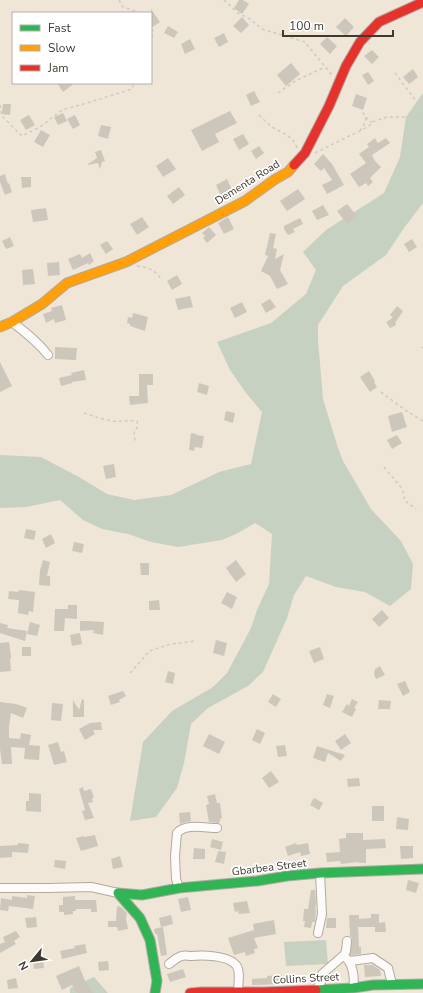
<svg xmlns="http://www.w3.org/2000/svg" width="423" height="993" font-family="'Nunito Sans',sans-serif">
<style>
.green{fill:#c7d1c1}
.building{fill:#cdc6bb}
.lines{fill:none;stroke-linecap:round;stroke-linejoin:round}
.street-casing{stroke:#b1aa9f;stroke-width:10}
.fast-casing{stroke:#b1aa9f;stroke-width:11}
.slow-casing{stroke:#b1aa9f;stroke-width:11}
.jam-casing{stroke:#b1aa9f;stroke-width:11}
.path{stroke:#cfcac5;stroke-width:1.5;stroke-dasharray:3 3;stroke-linecap:butt}
.street{stroke:#fdfbf9;stroke-width:8}
.fast{stroke:#30b455;stroke-width:9}
.slow{stroke:#ff9f0a;stroke-width:9}
.jam{stroke:#e5322d;stroke-width:9}
.labels{text-anchor:middle;stroke-width:3.5;stroke-linejoin:round;paint-order:stroke}
.street-label{font-size:11px;fill:#3f392f;stroke:#fff}
</style>
<rect width="100%" height="100%" fill="#efe6d8"/>
<path class="green" d="M423,93V203L404,228L386,255L343,286L318,325V340L323,399L338,448L343,461L371,509L401,541L413,564L411,589L390,606L365,592L336,587L306,576L294,595L287,618L263,672L248,686L208,708L191,724L184,763L177,788L156,817L130,821L143,742L172,711L213,687L227,673L251,628L257,610L269,584L272,534L255,523L238,533L222,540L178,547L151,542L128,534L102,529L83,520L60,500L26,507L0,508V455L41,457L79,477L107,494L134,500L171,495L219,472L251,464L262,412L246,393L230,370L217,342L271,323L306,294L316,270L303,252L326,230L384,193L400,157L406,117Z
M326,940L328,964L286,966L284,942Z
M94,977L108,993H70V988Z"/>
<path class="building" d="M239,0H243L249,4L242,14L234,8Z
M151,9L160,22L151,28Z
M242,17L249,25L241,33L233,26Z
M345,18L354,27L346,36L336,27Z
M168,26L178,32L174,38L164,33Z
M224,33L228,42L219,47L214,38Z
M327,37L337,46L330,54L320,44Z
M190,39L195,49L185,54L181,44Z
M372,50L379,57L372,64L364,56Z
M291,63L300,74L286,86L277,75Z
M413,69L418,77L409,84L403,77Z
M368,72L374,81L368,85L362,75Z
M57,83H75L63,92Z
M254,91L260,102L251,106L246,95Z
M356,94L367,98L363,110L352,106Z
M3,104H11L10,115L2,114Z
M230,111L237,123L215,134L219,142L202,151L191,130Z
M63,113L67,121L58,125L54,117Z
M29,115L35,125L26,130L20,120Z
M75,115L80,125L73,129L67,119Z
M101,125L111,127L108,139L98,136Z
M41,130L50,135L43,147L34,142Z
M243,134L249,144L239,150L233,139Z
M375,138L378,143L386,138L390,143L372,155L375,161L381,167L370,178L373,182L368,186L366,183L359,187L350,174L366,163L359,154L369,147L367,144Z
M259,146L264,153L256,159L251,151Z
M101,150L105,161L102,162L100,169L98,163L88,165V164L97,158L95,152Z
M323,154L332,164L344,185L327,194L322,185L332,180L324,168L321,171L314,164Z
M168,158L176,169L163,177L156,166Z
M5,174L8,184L9,183L12,192L5,195L0,182V176Z
M21,177H31V187L22,188Z
M227,179L233,192L222,198L216,185Z
M179,187L185,195L173,204L167,196Z
M298,189L305,199L287,211L280,201Z
M347,204L357,216L347,224L337,211Z
M323,205L329,215L317,220L312,211Z
M46,208L48,220L33,222L31,210Z
M142,217L149,227L137,235L130,224Z
M228,217L234,229L224,234L218,223Z
M300,218L303,224L293,229L295,232L288,235L284,229V226Z
M209,227L216,235L207,243L203,238L205,236L202,233Z
M270,233L276,234L273,248L277,249L275,259L284,254L280,270L288,284L277,289L270,276L261,271L268,256L265,255Z
M10,237L14,246L6,249L2,241Z
M412,239L417,247L409,252L404,244Z
M107,241L113,249L106,254L100,245Z
M90,253L94,261L89,265L88,263L73,270L68,259L80,254L82,258Z
M59,262L60,275L48,276L47,263Z
M33,269L35,284L23,285L22,270Z
M177,275L182,284L172,290L167,281Z
M190,296L193,307L178,310L175,299Z
M270,299L276,307L266,313L261,304Z
M242,302L247,312L235,318L230,308Z
M62,305L66,320L55,323L54,319L46,323L43,314L52,311L51,308Z
M397,306L403,311L395,323L396,325L390,328L386,322L393,318L390,315Z
M133,313L148,317L145,331L130,326V324L127,323L128,317L132,318Z
M55,347L77,348L76,360L55,359Z
M0,362L12,386L0,392Z
M84,370L86,380L72,382V383L61,386L59,378L72,375L71,373Z
M369,371L375,381L374,382L377,387L370,392L360,377Z
M139,374H153V385H147L148,403L130,405L129,396H139Z
M199,383L209,386L207,395L197,392Z
M226,411L235,413L233,423L224,420Z
M402,412L407,427L392,432L388,416Z
M191,433L197,434L196,435L204,436L202,448L195,447L194,451L189,450Z
M397,435L402,443L392,449L387,440Z
M114,464L116,477L106,479L103,466Z
M26,529L36,531L34,540L24,538Z
M51,534L55,543L46,548L42,539Z
M74,542L84,544L82,553L72,551Z
M43,560L50,562L47,576H50V586L39,585L40,570Z
M236,560L246,574L236,582L226,568Z
M140,563H149V575H141Z
M19,590L35,592L33,612L29,611L28,615L18,613L19,600L8,599L9,591L18,592Z
M227,592L237,597L232,609L221,603Z
M159,600L160,610H149V601Z
M68,605H77V619L65,618L64,631H54L55,609H68Z
M382,610L389,618L379,627L372,619Z
M80,621H88L104,622L103,635L93,633L94,630L80,631Z
M30,622L40,625L37,636L27,634Z
M0,623L8,625L7,628L27,631L25,641L0,633Z
M80,633L82,644L72,646L70,635Z
M216,640L227,643L224,656L213,653Z
M9,642L11,656V659H10L11,671L0,672V643Z
M22,647H31V656H22Z
M320,647L324,659L314,663L309,651Z
M380,666L385,675L376,679L374,674L375,669Z
M168,671L175,673L173,684L165,682Z
M405,681L410,692L403,696L397,684Z
M123,691L126,696L119,700L120,702L111,705L108,696Z
M273,694L281,699L276,707L268,702Z
M327,694L334,696L330,708L323,705Z
M82,699L84,700V717H73V700L79,710Z
M352,699L358,702L354,708L356,709L352,717L342,712L347,704L349,706Z
M379,700L391,701L390,709H378Z
M0,702L16,704L27,708L23,718L11,713L9,726V738L20,739L21,733L31,735L29,745L40,746L39,760L24,759L25,748L11,747L12,764H2L0,749Z
M52,703L63,704L61,721L51,720Z
M101,722L102,730H93L95,734L85,740L79,729L90,723Z
M257,729L265,733L260,744L252,740Z
M209,734L225,742L219,754L203,746Z
M345,734L351,743L341,750L335,741Z
M58,742L61,752L64,751L67,762L54,765L48,745Z
M285,745L287,756L278,757L276,746Z
M317,746L323,748L345,755L341,761L328,753L325,762L313,758Z
M271,771L279,782L269,788L262,778Z
M359,778L360,786L348,787L347,779Z
M83,787L84,791L91,789L94,798H92L93,802L88,803L94,818L85,820L82,811L85,810L79,789Z
M29,793L41,794V812L26,811V801H29Z
M215,794L217,803H220L222,818L220,819V822L218,823L209,822L206,805L209,804L207,796Z
M314,798L323,803L319,810L310,805Z
M372,806H384V821H372Z
M190,812L191,821L180,824L179,813Z
M397,817L409,819L408,830L396,829Z
M346,833H363V840L385,839L386,848L366,849V863H359V862L341,864L340,861L327,862L326,853L340,852L339,839L346,838Z
M95,835L98,846L81,851L76,838L83,836L84,837Z
M212,839L223,842L221,850L210,847Z
M18,843L29,844L28,853L12,852V857L0,858V846L18,845Z
M296,843L297,845L308,843L310,854L301,856L300,852L288,856L285,847Z
M400,846H413V858L401,859Z
M194,848L205,849V859H193Z
M218,851L226,852L224,864L215,862Z
M120,856L123,867L113,869L111,859Z
M55,860L66,861L65,869L54,867Z
M408,880L419,883L416,893L406,890Z
M311,890H315L316,903L315,910H316L315,922H312L311,928L304,927L305,921H303L304,909H308Z
M27,895L35,896L33,909L9,906L8,911L0,910L1,898L12,900V896L27,898Z
M75,896V900H96L97,912H91V909H76V911H73V914L64,915V912H59V905H63V897Z
M188,897L191,910L181,912L178,899Z
M247,901L250,913L239,914L238,911L235,912L233,903Z
M117,906L121,907L127,913L126,918L128,929L118,931L117,927H108V921H116Z
M371,914H379V923L385,922L386,932H375V927H358L359,947H361V954L351,955H350L352,941V938L350,936L349,915H359V919L371,918Z
M171,915L173,924L161,927L159,918Z
M36,917L37,927L27,928L25,918Z
M327,918H336V928H326Z
M274,920L276,934L254,938L258,948L254,949L255,953L246,956L245,952L234,955L228,938L254,930L253,924Z
M163,927L167,955L161,956L157,934H155L154,929Z
M16,931L20,937L14,941L16,944L0,953V944L5,942L3,937Z
M85,944L87,953L62,959L60,951L75,948L74,946Z
M43,960L44,968L34,969L33,961Z
M108,961L109,970L99,971L98,962Z
M364,965H373L380,970L381,976L365,977Z
M79,966L86,983H87L93,993H77L72,985L62,990L56,976Z
M183,969L186,977L170,982L167,974Z
M282,975L283,984L252,985V979L267,978V976Z
M16,978L18,988L8,989L7,980Z"/>
<g class="lines">
<defs>
<path id="street" d="M12,322C25,332 38,342 48,355
M0,888H48L91,887L118,893
M179,888L176,879L175,856L177,833C186,823 205,828 217,828
M318,933L322,914L320,873
M346,958C353,964 355,979 353,988
M350,961L373,958L388,968L392,984
M169,964C173,961 177,957 182,956C185,955 188,956 191,956C202,955 228,955 236,965C241,971 238,984 238,992
M316,992V990L322,980V974L344,955L346,951L347,941"/>
<path id="fast" d="M316,990L353,988L373,985L423,984
M155,993L157,981L150,940L140,918L118,893L142,895L179,888L257,881L287,876L320,873L423,869"/>
<path id="slow" d="M0,327L12,322L42,304L67,283L126,262L245,201L274,180L288,172L294,165"/>
<path id="jam" d="M294,165L305,153L329,106L346,66L360,42L379,22L423,2
M190,993L201,992H265L316,990"/>
</defs>
<use href="#street" class="street-casing"/>
<use href="#fast" class="fast-casing"/>
<use href="#slow" class="slow-casing"/>
<use href="#jam" class="jam-casing"/>
<path class="path" d="M119,0L123,7L140,13
M224,0L238,13L250,19L262,29L305,42L317,57L332,75
M151,29L153,31L151,41
M395,73L416,101L423,106
M278,93L297,80L325,67
M0,105L2,116L22,136L40,127L62,110L87,103L132,89L134,83
M259,115C263,119 267,123 271,126C282,134 292,134 297,148
M366,117L369,121L372,122
M360,131L365,123L366,117L361,110
M315,153L349,136L362,130L369,126L372,122L387,117H416L423,114
M137,266C149,268 154,269 161,279
M422,347L423,348
M381,392L405,410L423,421
M84,413C93,416 102,419 111,421C120,422 128,420 137,421L138,426L134,432L135,441
M384,467C390,476 407,489 404,500L416,509
M130,673L141,661L149,651L171,644L196,641"/>
<use href="#street" class="street"/>
<use href="#fast" class="fast"/>
<use href="#slow" class="slow"/>
<use href="#jam" class="jam"/>
</g>
<g class="labels">
<g class="street-label">
<text transform="translate(247 182) rotate(-32)" y="4">Dementa Road</text>
<text transform="translate(269 867) rotate(-7)" y="4">Gbarbea Street</text>
<text transform="translate(306 978) rotate(-3)" y="4">Collins Street</text>
</g>
</g>
<rect x="12" y="12" width="140" height="72" fill="#ffffff" stroke="#b2b0ac"/>
<rect x="20" y="25" width="20" height="6" fill="#30b455" stroke="#b2b0ac"/>
<text x="48" y="32" font-size="12" fill="#3f392f">Fast</text>
<rect x="20" y="45" width="20" height="6" fill="#ff9f0a" stroke="#b2b0ac"/>
<text x="48" y="52" font-size="12" fill="#3f392f">Slow</text>
<rect x="20" y="65" width="20" height="6" fill="#e5322d" stroke="#b2b0ac"/>
<text x="48" y="72" font-size="12" fill="#3f392f">Jam</text>
<g transform="translate(32 961) rotate(241)" stroke="#ffffff" stroke-width="3" paint-order="stroke">
<path d="M0-3L7 15L0 10L-7 15Z" fill="#3f392f"/>
<text y="-6" font-size="11" font-weight="bold" text-anchor="middle" fill="#3f392f">N</text>
</g>
<path d="M283 30v6h110v-6" fill="none" stroke="#3f392f" stroke-width="2"/>
<text x="289" y="30" font-size="12" fill="#3f392f" stroke="#ffffff" stroke-width="3" paint-order="stroke">100 m</text>
</svg>
